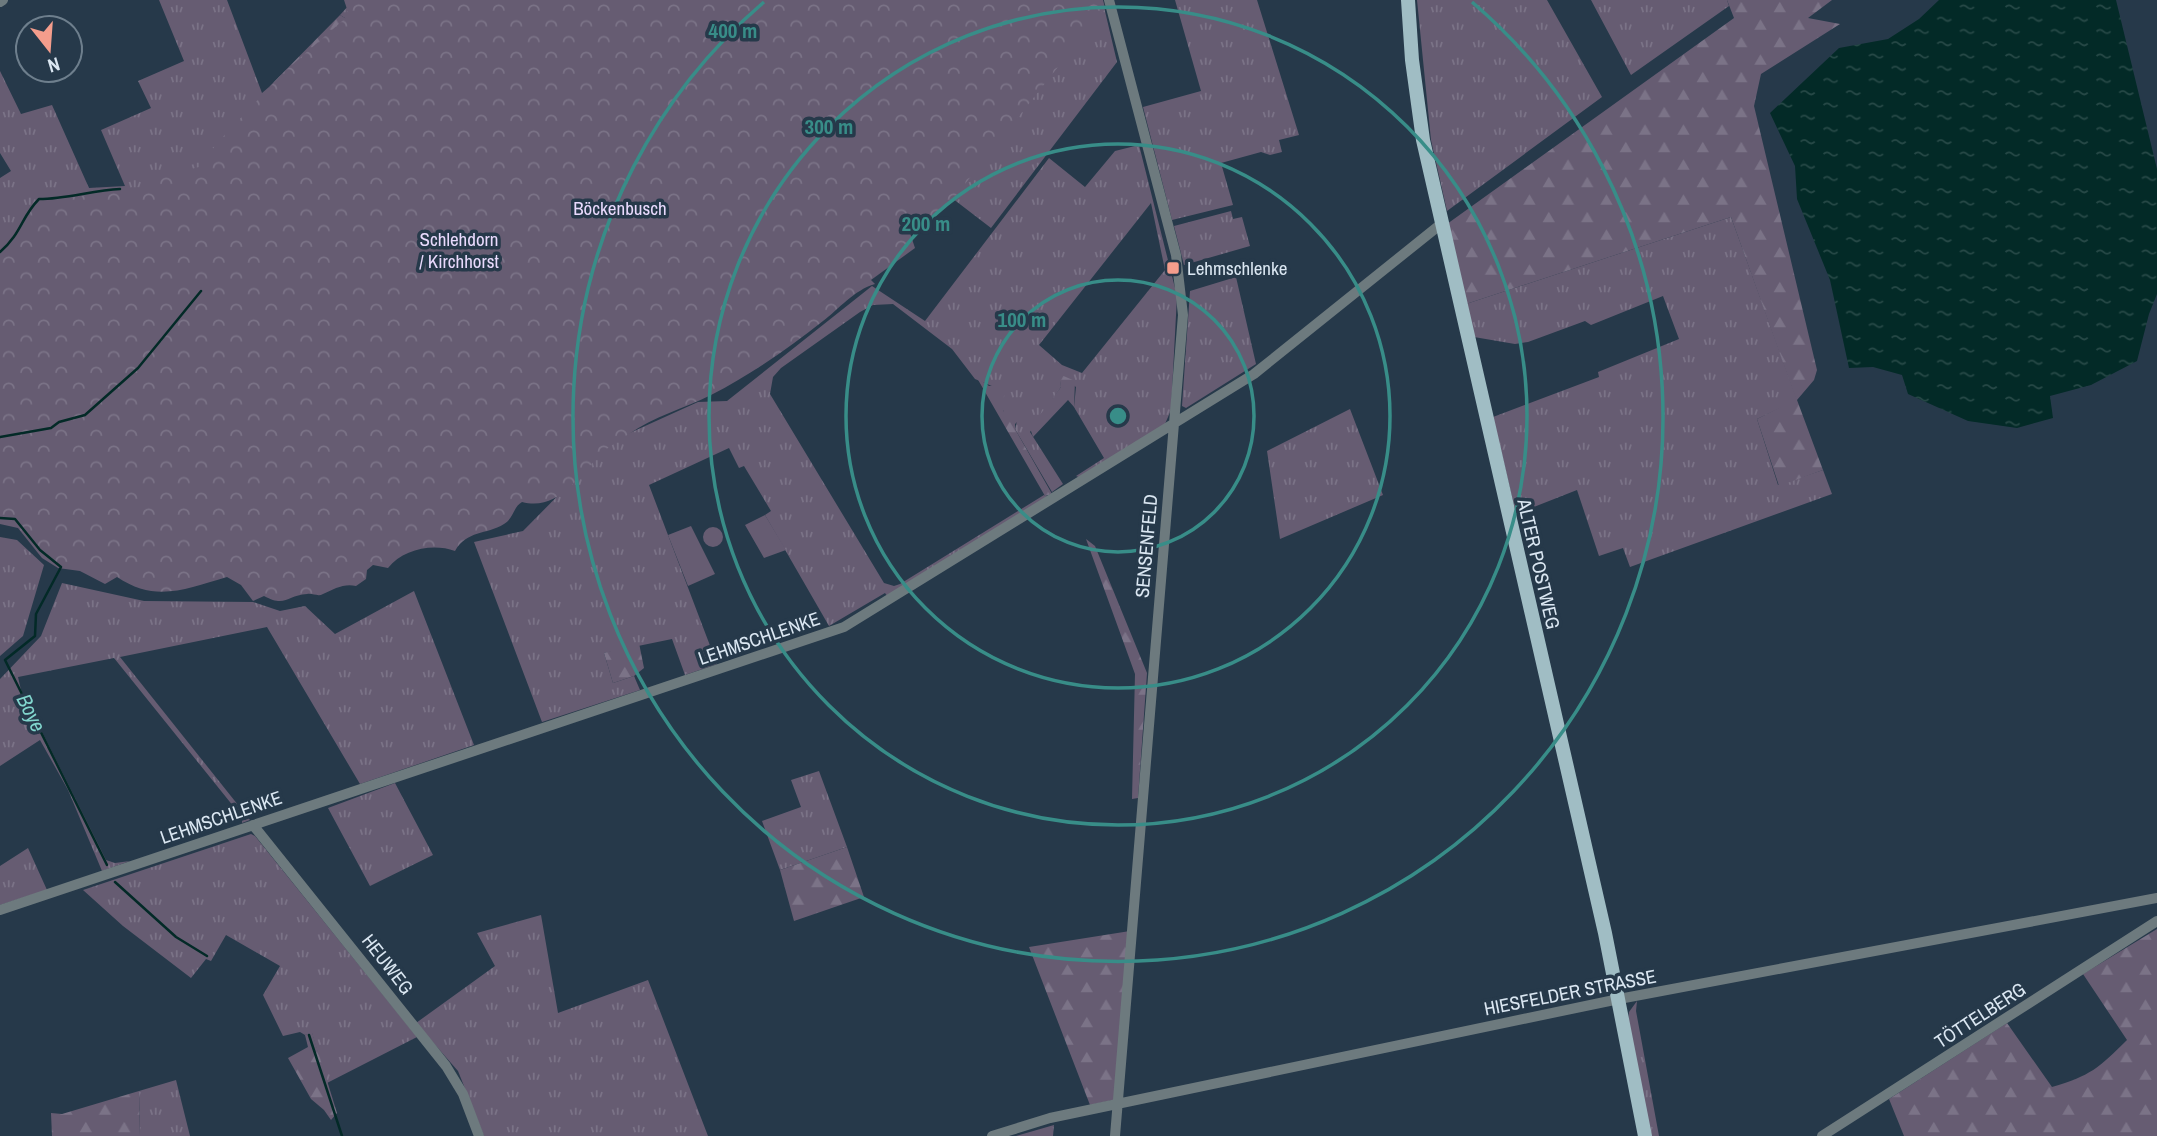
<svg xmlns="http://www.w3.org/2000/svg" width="2157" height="1136" font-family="'Archivo Narrow',sans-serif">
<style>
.grass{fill:url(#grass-tufts);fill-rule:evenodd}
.forest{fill:url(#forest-firs)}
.park{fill:url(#park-crowns)}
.pitch{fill:#665c72}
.water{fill:url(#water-ripples)}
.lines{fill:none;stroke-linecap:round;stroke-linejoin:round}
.stream{stroke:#032a27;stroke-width:2.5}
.minor{stroke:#6d7a7e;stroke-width:10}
.major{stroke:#a0bdc4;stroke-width:14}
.ring{fill:none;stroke:#388d88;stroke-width:3.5}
.poi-dot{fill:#f49d8c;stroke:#26394a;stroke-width:2.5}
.labels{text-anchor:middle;stroke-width:7;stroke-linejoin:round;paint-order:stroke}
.park-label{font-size:19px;fill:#e9dafd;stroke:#26394a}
.poi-label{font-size:19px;fill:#dbe7f2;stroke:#26394a;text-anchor:start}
.street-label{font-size:19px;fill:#dbe7f2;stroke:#26394a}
.water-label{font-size:21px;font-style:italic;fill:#81d5cd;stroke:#26394a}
.centre{fill:#388d88;stroke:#26394a;stroke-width:3.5}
.ring-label{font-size:21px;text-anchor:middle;font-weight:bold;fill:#388d88;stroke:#26394a;stroke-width:7;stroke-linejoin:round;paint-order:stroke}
</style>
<defs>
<pattern id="grass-tufts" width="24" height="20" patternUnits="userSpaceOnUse" patternTransform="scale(1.75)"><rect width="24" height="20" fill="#665c72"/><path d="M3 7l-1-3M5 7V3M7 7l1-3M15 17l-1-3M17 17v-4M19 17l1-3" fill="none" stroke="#7b7387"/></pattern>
<pattern id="forest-firs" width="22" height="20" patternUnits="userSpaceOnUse" patternTransform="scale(1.75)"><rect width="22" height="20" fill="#665c72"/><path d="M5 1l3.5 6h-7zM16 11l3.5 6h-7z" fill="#7b7387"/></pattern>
<pattern id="park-crowns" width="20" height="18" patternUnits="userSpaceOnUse" patternTransform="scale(1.75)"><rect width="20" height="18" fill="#665c72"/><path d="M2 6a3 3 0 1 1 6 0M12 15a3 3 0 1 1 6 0" fill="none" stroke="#7b7387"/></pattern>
<pattern id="water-ripples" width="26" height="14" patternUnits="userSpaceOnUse" patternTransform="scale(1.75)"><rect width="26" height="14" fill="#032a27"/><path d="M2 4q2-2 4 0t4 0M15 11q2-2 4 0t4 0" fill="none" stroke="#274947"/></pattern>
</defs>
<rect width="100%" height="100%" fill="#26394a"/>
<path class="grass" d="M159,0H227L262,93L269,87L272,89L350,21L340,15L350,4L361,14L0,438V178L11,171L0,153V71L21,114L52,105L89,188L125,186L101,130L151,108L138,81L184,61Z
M1175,0H1257L1299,135L1279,140L1282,152L1270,155L1261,152L1221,163L1233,205L1172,220L1143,107L1201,91Z
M1417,0H1547L1602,97L1447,211L1431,140Z
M1591,0H1727L1729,6L1631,75Z
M1104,7L1117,62L991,228L948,195Z
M1139,145L1177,296L1171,410L1165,424L1081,478L1076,476L1104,458L1074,407L1076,387L1060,375L1061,387L1030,432L1063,484L1052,492L1015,429L1017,421L1004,412L992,386L975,379L952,349L893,304L873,305L860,312L781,368L773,377L770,394L884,583L894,586L900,584L1044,495L1047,497L888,597L885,593L829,626L765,515L771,511L744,466L739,468L729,448L649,485L717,664L685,675L672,639L604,653L613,683L634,676L640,690L542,722L474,542L523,531L602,451L623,436L698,402L727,401L872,286L925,321L1049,158L1085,187L1115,151ZM1151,203L1165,270L1082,373L1062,365L1039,345Z
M1231,211L1233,219L1242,217L1250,246L1184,265L1174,226Z
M1731,217L1797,400L1757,419L1778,485L1823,470L1832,494L1630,567L1623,548L1599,556L1577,490L1516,514L1493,417L1599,377L1598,372L1679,339L1663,296L1591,325L1585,321L1528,342L1515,344L1474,337L1466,304Z
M1236,277L1256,364L1186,408L1182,406L1190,291Z
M1350,409L1383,495L1280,539L1267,451Z
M0,537L17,540L44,565L23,636L0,656Z
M62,583L144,601L253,602L280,611L305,606L335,634L414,591L474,745L360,784L267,627L120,657L250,820L242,823V817L114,658L18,677L21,690L106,860L115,863L130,861L102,871L68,790L40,740L0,766V679L41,636Z
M819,771L847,847L780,870L762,821L801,807L791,780Z
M395,783L433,855L370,886L328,808Z
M251,834L255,836L417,1037L327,1083L312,1033L305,1035L300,1032L283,1036L263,995L280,966L226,935L211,961L206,959L191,978L123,926L83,890Z
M28,848L47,890L0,905V866Z
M541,915L558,1013L648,980L708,1136H484L458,1071L416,1023L495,966L477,933Z
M1637,1001L1636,1011L1659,1136H1650L1628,1020L1629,1012Z
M176,1080L190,1136H140L139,1091Z
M1054,1125L1053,1136H1016Z"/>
<path class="forest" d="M1727,0H1832L1808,18L1840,24L1761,74L1754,106L1817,370L1814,380L1797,400L1823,470L1779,486L1757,419L1796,399L1731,217L1466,304L1447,224L1734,18Z
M340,15L350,21L275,91L269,87Z
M1059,374L1075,381L1074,407L1068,400L1033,437L1030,428L1061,387Z
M977,378L989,386L996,385L1005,393L1002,405L1004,412L1019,411L1022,417L1015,424V429L1052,494L1045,496Z
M1086,539L1095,546L1147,673L1138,798L1132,799L1135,674Z
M639,643L644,668L634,676L613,683L604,653Z
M847,847L864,897L794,921L780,870Z
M2157,929V1136H1904L1889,1099L2007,1023L2052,1087C2090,1076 2099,1068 2127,1040L2083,974Z
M1130,931L1118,1099L1090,1105L1029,947Z
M312,1032L337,1113L331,1120L324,1110L311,1099L288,1058L308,1047L305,1035Z
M139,1091L140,1136H52L51,1113L62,1114Z"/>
<path class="park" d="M344,0H1103L1105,8L953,199L910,233L915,248L871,280L875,284C854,290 839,309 823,321C788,349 750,375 711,395C685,408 653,417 629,434C620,440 606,448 599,456C577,478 558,511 522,502C513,507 514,518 504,524C486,535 467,530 455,551C433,543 403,549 388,568L373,565L367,570L366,579L356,586C344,583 334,589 323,594C318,597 313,593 307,594C287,595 286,608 264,596L253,601L241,585L227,577C185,589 156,603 117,577L105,584L80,571L58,568L42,558L18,528L0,524V252L3,247L14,245L30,220L29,210L41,202L142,187L154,174H171L199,167L218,142L284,72L349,15Z"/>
<path class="pitch" d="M765,515L786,550L764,558L745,525Z
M691,526L715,574L688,586L668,535Z
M703 537a10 10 0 1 1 20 0a10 10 0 1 1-20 0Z"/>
<path class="water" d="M1939,0H2116L2157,169V294L2149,314L2137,361L2091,385L2050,396L2053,418L2017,428L1968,421L1908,394L1902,375L1873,367L1849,368L1830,280L1797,199L1795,166L1770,113L1839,48L1888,39L1919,19Z"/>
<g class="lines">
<path class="stream" d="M0,252C22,233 21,217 39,199C67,199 93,190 120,189
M0,437L51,428L59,422L85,415L138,368L201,291
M0,518L15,519L40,550L61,567L36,614L35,636L5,660L107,865
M115,882L176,937L207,956
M309,1035L342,1136"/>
<path class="minor" d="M1109,0L1176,255L1183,315L1115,1136
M0,2L3,0
M253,825L446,1066L463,1094L479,1136
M0,910L844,627L1254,374L1441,224
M992,1136L1050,1118L1619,999L2157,898
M1822,1136L2157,921"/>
<path class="major" d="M1408,0L1412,60L1423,140L1605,933L1645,1136"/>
</g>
<g class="ring">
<circle cx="1118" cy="416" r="136"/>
<circle cx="1118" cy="416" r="272"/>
<circle cx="1118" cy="416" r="409"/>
<path d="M1472 2A545 545 0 1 1 764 2"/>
</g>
<rect class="poi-dot" x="1166" y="261" width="14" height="14" rx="3.5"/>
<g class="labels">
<g class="park-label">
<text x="620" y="215">Böckenbusch</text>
<text x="459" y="246">Schlehdorn<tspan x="459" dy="22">/ Kirchhorst</tspan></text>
</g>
<g class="poi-label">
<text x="1187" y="275">Lehmschlenke</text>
</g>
<g class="street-label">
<text transform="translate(1146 546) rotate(-85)" y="7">SENSENFELD</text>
<text transform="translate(1539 564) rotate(77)" y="7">ALTER POSTWEG</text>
<text transform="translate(759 638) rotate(-19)" y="7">LEHMSCHLENKE</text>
<text transform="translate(221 817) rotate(-19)" y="7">LEHMSCHLENKE</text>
<text transform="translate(388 964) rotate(52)" y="7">HEUWEG</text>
<text transform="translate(1570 992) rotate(-11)" y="7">HIESFELDER STRASSE</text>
<text transform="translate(1980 1015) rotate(-33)" y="7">TÖTTELBERG</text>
</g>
<g class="water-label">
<text transform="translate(31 713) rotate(64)" y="7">Boye</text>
</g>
</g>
<circle cx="1118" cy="416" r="10" class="centre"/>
<g class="ring-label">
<text x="733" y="38">400 m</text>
<text x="829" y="134">300 m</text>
<text x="926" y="231">200 m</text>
<text x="1022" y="327">100 m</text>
</g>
<g transform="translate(49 49) rotate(163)"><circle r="33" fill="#26394a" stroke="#6e7f8d" stroke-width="2"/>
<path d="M0-5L12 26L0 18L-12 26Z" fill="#f49d8c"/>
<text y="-10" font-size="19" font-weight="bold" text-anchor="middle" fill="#dbe7f2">N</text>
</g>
</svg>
